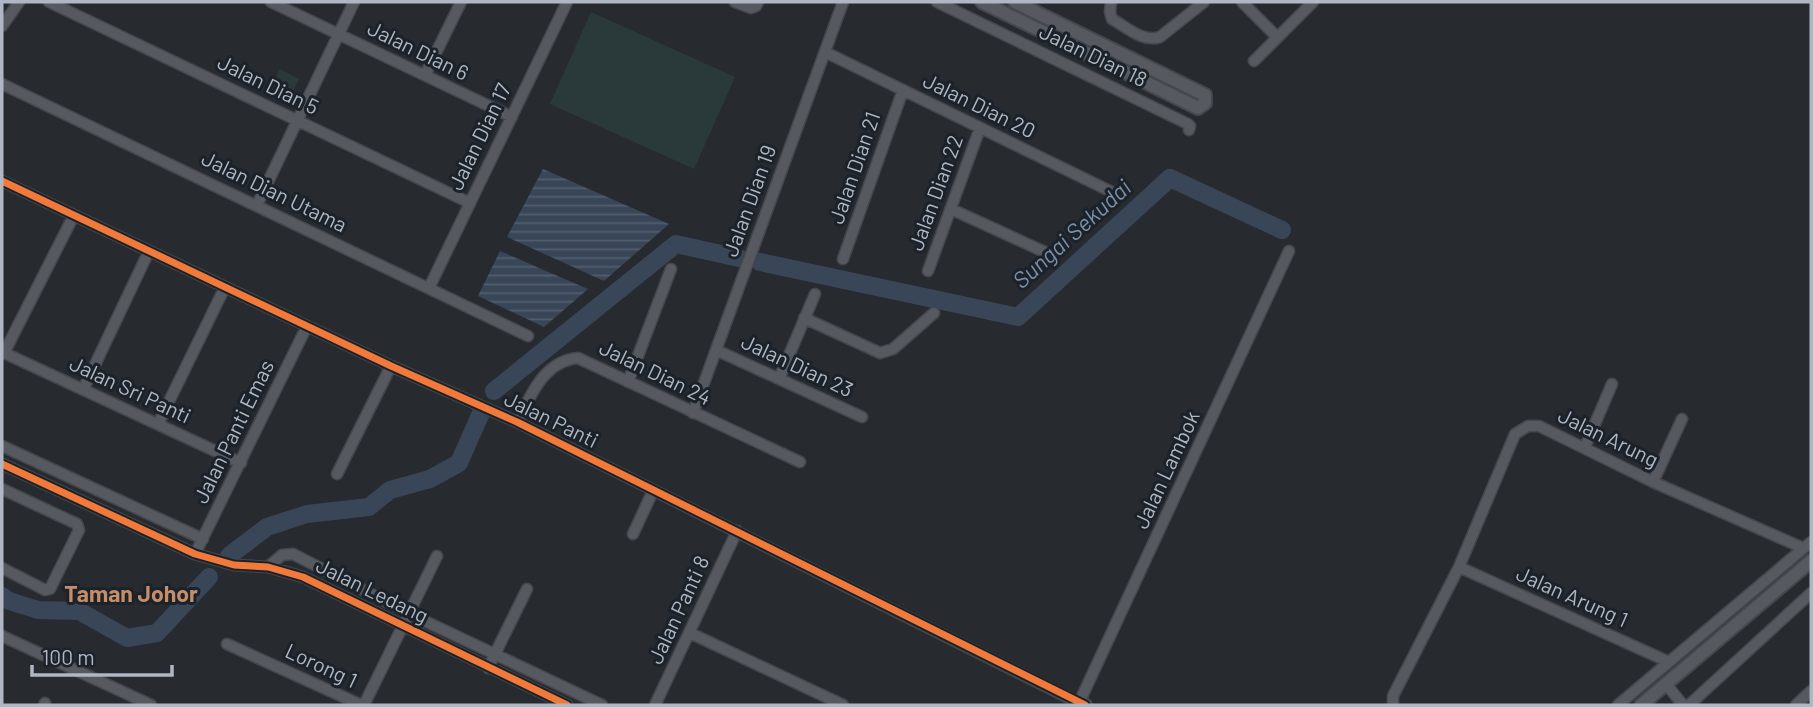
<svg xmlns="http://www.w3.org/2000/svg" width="1813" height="707" font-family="Barlow,sans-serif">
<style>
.pitch{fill:#2a3939}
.water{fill:url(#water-rules)}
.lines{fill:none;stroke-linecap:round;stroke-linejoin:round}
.river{stroke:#384658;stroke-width:18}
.minor-casing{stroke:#44474b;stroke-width:13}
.tertiary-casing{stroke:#44474b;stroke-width:16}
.minor{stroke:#56595f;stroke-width:10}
.tertiary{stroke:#56595f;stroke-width:12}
.cycleway-casing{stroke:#1b222a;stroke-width:11}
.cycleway{stroke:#f17a3a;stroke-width:7}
.labels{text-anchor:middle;stroke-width:6;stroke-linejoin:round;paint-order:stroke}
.street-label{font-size:21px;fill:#b0b7c2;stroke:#1b222a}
.water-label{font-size:23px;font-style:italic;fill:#7c8fa7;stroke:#1b222a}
.neighbourhood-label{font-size:23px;font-weight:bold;fill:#c58d68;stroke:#1b222a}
</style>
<defs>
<pattern id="water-rules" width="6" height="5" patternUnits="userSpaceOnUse" patternTransform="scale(1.75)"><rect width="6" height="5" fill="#384658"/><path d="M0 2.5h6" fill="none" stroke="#525e6e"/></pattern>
</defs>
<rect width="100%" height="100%" fill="#272b30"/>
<path class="pitch" d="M591,12L735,77L694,169L550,104Z
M280,69L299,79L288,101L269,91Z"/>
<path class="water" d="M543,169L669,224L604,281L507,237Z
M500,251L588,289L544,327L478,296Z"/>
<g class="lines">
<path class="river" d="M760,262L1018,317L1170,178L1282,230
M494,391L676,244L739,258
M229,556L267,527L307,514L369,507L390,490L430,479L459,463L481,413
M2,596L9,601L38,610L79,611L127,638L157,633L209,577"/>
<defs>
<path id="minor" d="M49,2L470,203
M271,2L512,117
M735,2L751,8L756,6L758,2
M937,2L1188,124L1190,126L1189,130
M1111,2L1110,12L1112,19C1126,27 1143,43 1160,37L1204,2
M1242,2L1277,37
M2,26L19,2
M825,52L1116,194
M1254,61L1313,2
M425,75L461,2
M2,84L528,336
M2,181L391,366L517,422L1079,703
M257,205L354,2
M951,209L1049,254
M843,259L903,90
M928,271L980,128
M429,288L567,2
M804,318L880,353L893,349L934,313
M716,350L862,417
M2,352L241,463
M4,353L74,215
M779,379L815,294
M628,382L671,269
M83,390L149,251
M693,413L843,2
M517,422C531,395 544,361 578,358L800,462
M158,424L225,287
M2,446L203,539
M1585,447L1612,384
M2,464L195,554L234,565L268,567L303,577L567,705
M337,474L391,366
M1653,482L1682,419
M2,489L77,524L79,530L50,589L45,590L2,568
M633,534L653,491
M195,554L307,326
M268,567L282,555L293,554L410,614L602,705
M1459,567L1669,662
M690,633L843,705
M2,636L151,705
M227,644L361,705
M488,668L527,589
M1666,684L1683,705
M44,705L45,703
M364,705L437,556
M655,705L737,531
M1078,705L1289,251
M1393,705V696L1459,567L1515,434L1528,426H1539L1653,482L1803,548
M1618,705L1811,542
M1689,705L1811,593
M1796,705L1811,691"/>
<path id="tertiary" d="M982,2L1198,108L1205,103V95L1015,2
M1079,703L1085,705
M1641,705L1811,561"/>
</defs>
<use href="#minor" class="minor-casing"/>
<use href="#tertiary" class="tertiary-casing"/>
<use href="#minor" class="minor"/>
<use href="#tertiary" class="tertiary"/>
<defs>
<path id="cycleway" d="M2,181L391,366L517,422L1085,705
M2,464L195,554L234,565L268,567L303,577L567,705"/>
</defs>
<use href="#cycleway" class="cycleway-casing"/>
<use href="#cycleway" class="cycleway"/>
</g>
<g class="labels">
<g class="street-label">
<text transform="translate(418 51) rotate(26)" y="7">Jalan Dian 6</text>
<text transform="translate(1093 56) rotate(26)" y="7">Jalan Dian 18</text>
<text transform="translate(268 85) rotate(26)" y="7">Jalan Dian 5</text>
<text transform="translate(979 106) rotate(26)" y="7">Jalan Dian 20</text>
<text transform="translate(480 137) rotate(-64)" y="7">Jalan Dian 17</text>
<text transform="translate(855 168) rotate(-71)" y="7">Jalan Dian 21</text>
<text transform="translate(274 192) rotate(26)" y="7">Jalan Dian Utama</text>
<text transform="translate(936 193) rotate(-70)" y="7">Jalan Dian 22</text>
<text transform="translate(750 201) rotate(-70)" y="7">Jalan Dian 19</text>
<text transform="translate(797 366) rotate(25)" y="7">Jalan Dian 23</text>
<text transform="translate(655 373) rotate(26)" y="7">Jalan Dian 24</text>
<text transform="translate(130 390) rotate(25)" y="7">Jalan Sri Panti</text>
<text transform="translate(551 420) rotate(26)" y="7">Jalan Panti</text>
<text transform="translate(234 432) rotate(-64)" y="7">Jalan Panti Emas</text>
<text transform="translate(1608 438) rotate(26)" y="7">Jalan Arung</text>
<text transform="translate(1167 470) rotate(-65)" y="7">Jalan Lambok</text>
<text transform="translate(372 591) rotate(26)" y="7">Jalan Ledang</text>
<text transform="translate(1572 597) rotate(24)" y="7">Jalan Arung 1</text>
<text transform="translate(679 610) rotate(-65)" y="7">Jalan Panti 8</text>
<text transform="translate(321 666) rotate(25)" y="7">Lorong 1</text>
</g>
<g class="water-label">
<text transform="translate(1072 234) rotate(-42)" y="8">Sungai Sekudai</text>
</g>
<g class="neighbourhood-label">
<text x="131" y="602">Taman Johor</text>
</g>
</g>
<rect width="1813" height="707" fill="none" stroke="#b0b7c2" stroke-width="7"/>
<path d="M32 665v10h140v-10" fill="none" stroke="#b0b7c2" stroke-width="3.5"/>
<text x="42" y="665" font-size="21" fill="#b0b7c2" stroke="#1b222a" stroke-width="5" paint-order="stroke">100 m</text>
</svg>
